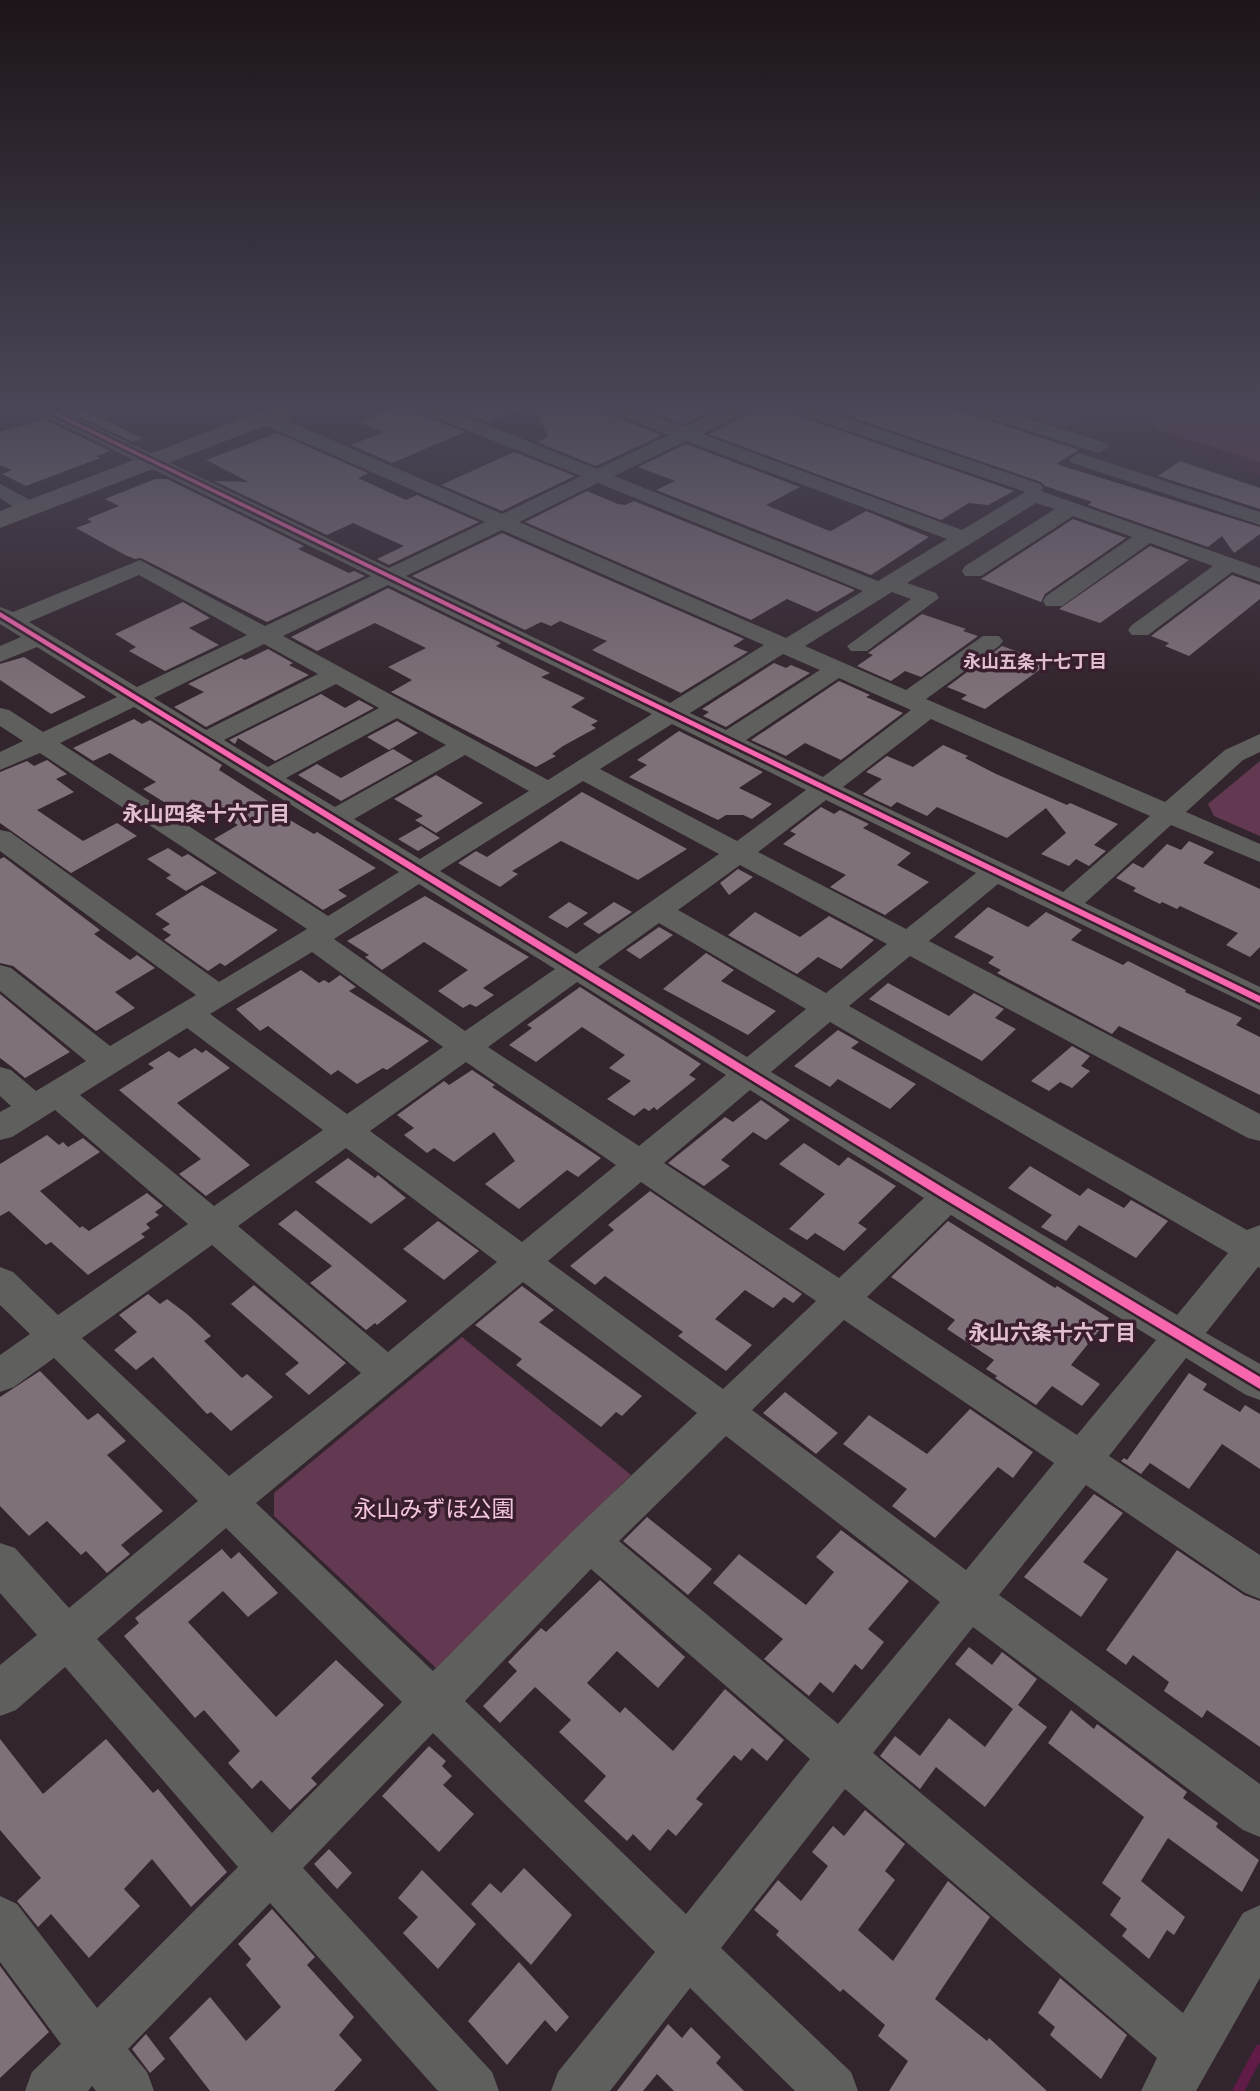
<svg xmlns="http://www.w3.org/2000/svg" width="1260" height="2091" font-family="'PT Sans','Noto Sans JP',sans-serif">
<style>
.built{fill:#402233}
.green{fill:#633951}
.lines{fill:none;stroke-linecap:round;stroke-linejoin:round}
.stream{stroke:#601b47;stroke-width:11}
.building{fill:#7f7179}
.minor{fill:#5f605d;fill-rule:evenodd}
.highway{fill:#696664;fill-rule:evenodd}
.cycleway-casing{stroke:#391f2e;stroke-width:5}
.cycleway{fill:#f766af;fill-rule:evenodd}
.labels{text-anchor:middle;stroke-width:7;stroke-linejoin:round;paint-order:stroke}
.far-neighbourhood-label{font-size:18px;font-weight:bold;fill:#e2bed1;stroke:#391f2e}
.neighbourhood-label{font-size:21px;font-weight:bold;fill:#e2bed1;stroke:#391f2e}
.near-park-label{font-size:23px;fill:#f4c7df;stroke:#391f2e}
</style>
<rect width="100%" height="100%" fill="#33252d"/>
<path class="built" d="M1100,408H1260V476L1137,430L1114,445L1065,428Z"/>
<path class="green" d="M1000,408H1100L1065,428Z
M1162,408H1260V462L1156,429L1149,415Z
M1260,761V836L1214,816L1208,804Z
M462,1337L631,1475L436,1668L274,1516V1493Z"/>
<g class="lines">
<path class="stream" d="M1238,2091L1260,2050"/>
</g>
<path class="building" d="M80,408L142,438L133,442L68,411Z
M393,408H417L421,414L465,432L392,463L351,445L384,432L359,422Z
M451,408H523L488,422Z
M535,408H603L607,414L662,435L596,466L537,442L548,437Z
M639,408H720L684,424Z
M752,408H789L793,414L1014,491L988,505L969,503L941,520L709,434L748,414Z
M825,408H952L1079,450L1056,464L1260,527V534L1234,553L1222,536L1208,547L1088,505L1092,502L1045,486L1041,482Z
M44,419L110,451L96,456L100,458L26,486L2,474L12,470L0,465V432Z
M277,433L368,473L358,478L406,500L417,495L479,522L389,565L377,559L404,546L353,523L327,535L214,481L249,482L206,460Z
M686,444L800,487L766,505L827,530L831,531L866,511L929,537L871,575L656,490L675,481L638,467Z
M514,452L575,476L502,511L441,485Z
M1180,461L1260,488V509L1158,476Z
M155,479H167L304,546L298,549L349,573L354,571L365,576L267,622L141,558L135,559L125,555L76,528L92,522L87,519L119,506L105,499Z
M587,491L618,504L625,505L634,501L855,590L817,612L787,599L751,620L525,522Z
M1073,519L1126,538L1045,594L1041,602L981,579Z
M502,533L744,639L733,646L748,652L681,693L592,650L607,641L560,621L551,626L541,622L525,630L412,576Z
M1150,546L1189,560L1100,623L1059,609Z
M1232,575L1260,585V599L1189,656L1165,646L1169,643L1151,636Z
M388,588L501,643L496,646L550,673L541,677L585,698L571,707L598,721L591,725L596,728L563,746L552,754L556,756L536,767L391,692L412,680L388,667L426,648L375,623L317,651L291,637Z
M183,602L210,618L189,628L219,645L165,671L129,651L136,647L115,634Z
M922,614L966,629L963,631L978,636L921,677L905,671L891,681L857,666L873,655L868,653Z
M1002,646L1049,663L985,709L961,699L967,695L947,687Z
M268,649L293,663L289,665L309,675L206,727L174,707L204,692L188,684L241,658L245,660Z
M24,657L86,697L51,714L0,680V664Z
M774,663L786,668L791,665L810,673L726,727L703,716L709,712L702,709Z
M839,681L870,695L866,697L903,713L841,760L805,743L786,756L751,740Z
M321,694L345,708L359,700L374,708L275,761L238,738L235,744L229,740Z
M134,719L142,724L150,720L222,765L219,770L274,805L269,808L314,834L317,832L376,868L338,890L347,896L323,910L214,839L238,825L198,801L180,812L143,789L156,782L110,753L93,761L73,748Z
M397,721L418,733L389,750L367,737Z
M679,731L763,772L739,788L772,804L752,819L743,815H726L718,820L629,777L647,765L637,760Z
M943,745L968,756L965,758L996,774L1067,805L1070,803L1118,824L1094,845L1106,851L1089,866L1076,859L1069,866L1041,854L1066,833L1046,808L1007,838L937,807L927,816L897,802L891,807L863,794L882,779L866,772L887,756L913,767Z
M393,749L413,761L341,801L298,775L317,764L341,778Z
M47,760L67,774L56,779L74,792L37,810L83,841L117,823L137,836L71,873L0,823V772L27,761L34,766Z
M436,775L483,803L436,833L415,820L423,816L394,799Z
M582,792L687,849L638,880L561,841L512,871L518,874L500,887L458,863L476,851L487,857Z
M821,807L834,814L840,810L869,824L863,828L911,853L897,865L929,882L885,915L830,887L846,875L783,844L796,834L790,831Z
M421,826L440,838L418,851L398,839Z
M1189,841L1214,852L1203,863L1260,889V947L1250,957L1226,945L1238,933L1180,906L1177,909L1162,902L1160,904L1133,891L1136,888L1116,878L1133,863L1143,868L1167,844L1181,850Z
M168,848L182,857L188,854L217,873L186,891L166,878L171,875L147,859Z
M4,857L100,930L94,934L130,960L137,955L155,968L115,992L135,1008L96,1031L13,966L0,963V859Z
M738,869L753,877L729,895L720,883Z
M202,885L278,930L225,966L220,963L208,971L164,940L171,935L162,929L170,924L155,914Z
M425,896L529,957L483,988L494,995L476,1007L470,1004L463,1008L438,991L468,970L424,942L382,970L365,957L369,955L347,941Z
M569,902L588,913L567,928L548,917Z
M614,902L632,912L599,934L583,924Z
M988,907L1028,927L1046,912L1082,930L1071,940L1123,965L1128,961L1186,990L1185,992L1242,1018L1236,1025L1260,1037V1095L1119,1026L1112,1034L997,973L1001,970L988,963L994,957L954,937Z
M755,912L800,937L829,916L874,940L841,969L818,957L797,974L728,935Z
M659,927L673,935L640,959L626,950Z
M706,953L734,970L721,981L776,1011L748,1035L663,989Z
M301,970L319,983L324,980L329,983L340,975L356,987L349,991L429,1041L387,1070L383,1068L357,1084L338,1070L331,1075L268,1026L260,1031L236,1009Z
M888,983L949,1016L974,993L1004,1009L995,1018L1016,1029L982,1061L869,999Z
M580,987L701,1064L689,1075L696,1079L657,1110L654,1107L649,1111L644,1108L634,1116L607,1099L631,1081L609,1068L625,1055L582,1027L536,1062L509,1045L532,1028L527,1025Z
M0,994L70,1052L25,1078L12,1067L0,1058Z
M838,1030L859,1042L851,1048L916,1084L890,1109L838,1079L830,1087L794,1066Z
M1072,1046L1090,1056L1081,1066L1090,1071L1072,1088L1060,1082L1049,1091L1031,1081Z
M195,1048L202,1053L206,1050L230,1068L177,1103L250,1165L206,1196L179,1174L201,1159L119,1090L154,1068L148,1064L169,1051L179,1058Z
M472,1070L495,1085L492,1087L601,1158L578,1177L567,1170L519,1209L485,1184L515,1161L494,1132L454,1162L434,1148L427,1153L404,1135L414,1128L397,1115L444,1081L449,1085Z
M761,1100L790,1120L766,1140L753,1132L721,1160L730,1166L704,1186L668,1163L725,1117L733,1122Z
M47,1135L59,1145L63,1142L68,1147L83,1138L100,1152L40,1191L80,1228L82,1226L89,1231L147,1193L163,1206L155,1212L159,1215L146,1224L150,1228L141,1234L145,1237L88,1275L51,1242L46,1245L9,1211L0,1216V1164Z
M804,1143L839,1166L848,1157L896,1186L858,1223L867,1229L844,1251L815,1233L807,1240L789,1229L825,1194L779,1164Z
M348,1158L375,1178L378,1175L406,1198L371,1224L315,1182Z
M1030,1166L1080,1196L1088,1188L1124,1208L1131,1200L1168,1221L1136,1258L1079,1225L1066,1241L1041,1227L1052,1215L1008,1188Z
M650,1191L802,1294L793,1303L784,1297L773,1308L745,1290L715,1319L752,1345L726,1371L678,1336L683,1332L605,1276L595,1285L570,1266L614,1230L608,1225Z
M296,1210L407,1301L377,1325L375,1323L366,1330L310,1283L332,1266L278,1224Z
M438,1221L479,1251L444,1280L403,1249Z
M948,1221L1055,1288L1057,1286L1109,1318L1071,1365L1100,1384L1082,1406L1052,1386L1036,1405L995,1378L997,1376L986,1369L994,1360L947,1329L955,1320L891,1277Z
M254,1285L346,1363L309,1395L285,1374L299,1363L231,1304Z
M522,1286L554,1310L539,1322L642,1396L622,1416L616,1412L601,1427L516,1365L522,1359L475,1325Z
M148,1294L160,1304L167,1299L187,1314L211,1336L204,1341L242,1378L247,1374L273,1397L231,1431L211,1412L207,1414L153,1357L136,1370L114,1350L137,1332L119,1315Z
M40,1371L88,1420L98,1413L126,1441L107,1455L163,1511L121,1545L130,1554L107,1573L86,1551L81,1555L47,1521L29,1536L0,1506V1397Z
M1189,1373L1207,1384L1203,1390L1240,1412L1245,1405L1260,1414V1469L1222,1444L1189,1489L1150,1463L1141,1474L1121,1461L1124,1458L1127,1460Z
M785,1392L838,1433L816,1454L763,1413Z
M970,1409L1033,1452L1013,1478L998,1467L935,1538L892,1506L907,1489L843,1444L869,1415L927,1454Z
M1094,1494L1123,1513L1083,1562L1108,1579L1081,1617L1024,1577Z
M647,1517L712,1569L688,1595L623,1541Z
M841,1530L909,1581L868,1629L884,1642L862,1670L855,1664L833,1693L820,1682L809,1696L764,1659L783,1639L713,1583L739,1554L806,1605L834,1572L816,1557Z
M222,1549L231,1559L239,1552L278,1593L248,1617L223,1591L188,1622L276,1717L336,1660L384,1705L311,1778L317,1784L290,1810L261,1780L252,1789L228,1763L240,1751L204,1710L195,1718L124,1636L139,1623L135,1618Z
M1177,1550L1244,1595L1260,1601V1747L1207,1710L1202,1718L1164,1691L1169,1682L1133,1655L1126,1665L1106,1650Z
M600,1580L685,1657L658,1688L617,1651L587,1683L620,1713L625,1707L673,1751L725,1689L784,1740L767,1761L752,1748L741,1761L734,1755L696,1799L703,1804L676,1836L668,1829L650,1851L633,1834L627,1841L584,1801L606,1776L559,1732L571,1720L535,1687L500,1723L483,1706L517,1671L508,1662L541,1628L546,1632Z
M969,1647L992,1665L1002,1652L1037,1679L1018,1705L1047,1727L985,1807L936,1767L920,1789L880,1756L895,1736L920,1756L949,1718L985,1747L1013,1709L955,1664Z
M1071,1710L1094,1729L1097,1724L1187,1792L1183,1798L1218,1823L1216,1827L1259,1860L1242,1892L1168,1838L1141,1881L1185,1917L1174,1935L1167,1930L1149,1959L1122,1936L1127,1929L1110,1915L1121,1898L1102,1883L1144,1817L1048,1743Z
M0,1739L43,1794L106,1739L153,1793L158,1789L227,1872L191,1907L152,1859L124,1889L140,1906L89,1958L51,1914L38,1927L17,1901L41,1878L0,1830Z
M429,1746L446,1761L442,1766L452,1776L443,1785L474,1814L439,1852L382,1796Z
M865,1810L905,1844L885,1871L895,1880L858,1930L893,1961L948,1881L990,1917L935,1999L987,2041L989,2038L1047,2091H889L908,2061L878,2036L885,2025L843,1989L840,1992L776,1935L779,1931L754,1910L778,1880L801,1901L828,1866L812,1852L833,1826L844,1836Z
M329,1849L352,1873L337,1889L314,1864Z
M524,1868L572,1915L531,1965L471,1904L490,1883L501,1893Z
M422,1870L476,1924L438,1969L403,1933L418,1917L398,1898Z
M272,1909L315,1957L307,1965L354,2017L339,2035L362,2060L334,2091H210L169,2038L210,1997L246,2041L281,2007L246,1965L251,1959L238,1944Z
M519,1962L569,2017L556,2032L545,2020L507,2065L468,2021Z
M0,1966L49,2032L0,2078Z
M1060,1978L1127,2035L1101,2079L1050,2035L1055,2027L1038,2013Z
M668,2024L682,2038L691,2027L721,2057L716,2063L744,2091H674L657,2074L643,2091H617Z
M146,2034L165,2059L150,2073L132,2049Z"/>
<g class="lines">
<path class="minor" d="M34,408H57L389,568L485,522L258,422L256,418L258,414H272L502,514L581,476L422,412L420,408H445L597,469L669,435L608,412L606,408H632L684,427L726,408H749L747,412L702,434L962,530L1025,492L794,412L792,408H818L1040,484L1043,488L1041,491L1260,568V582L1232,572L1148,635H1132L1128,630L1132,625L1213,566L1150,543L1062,606H1046L1043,601L1046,596L1132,537L1073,516L981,576H965L962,571L965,566L1055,509L1036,503L907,583L936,593L939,598L867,651H851L847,646L911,599L892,592L805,646L906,690L983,636H999L1003,641L999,646L926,699L1165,802L1225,750L1260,734V752L1243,760L1186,812L1260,844V862L1171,825L1085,903L1260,987V1010L998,884L929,941L1260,1114V1141L1248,1138L910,956L849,1006L1247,1230L1260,1225V1268L1258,1267L1206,1333L1260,1364V1400L1246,1395L1186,1358L1109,1456L1260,1555V1599L1245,1593L1086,1485L999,1595L1260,1784V1837L1243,1830L973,1627L873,1753L1183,2013L1243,1913L1260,1905V1978L1196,2091H1141L1157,2058L845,1789L721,1948L851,2072L858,2091H795L690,1988L610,2091H551L558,2072L655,1952L433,1733L303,1868L492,2072L499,2091H438L270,1903L128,2049L147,2072L154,2091H96L92,2086L88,2091H25L32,2072L61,2044L0,1962V1896L17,1904L97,2008L238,1867L65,1667L16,1710L0,1716V1665L37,1635L0,1593V1543L15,1548L69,1608L198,1501L54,1358L14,1387L0,1392V1355L30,1334L0,1305V1267L13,1272L58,1315L188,1224L55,1110L12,1137L0,1140V1112L11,1106L0,1096V1067L11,1070L36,1091L86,1061L0,991V965L11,968L110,1046L196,995L0,851V830L10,832L219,982L307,929L40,753L0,770V752L23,741L0,726V708L9,710L43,732L117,697L37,647L0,662V646L21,637L0,624V607L13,612L140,560L265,626L371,576L36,412ZM686,441L947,539L878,581L614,476ZM598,483L863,591L786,638L519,522ZM502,530L764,645L670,703L406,576ZM139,575L247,635L137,687L29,622ZM388,585L652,714L548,780L283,636ZM264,644L318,674L206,730L154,698ZM783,654L820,670L726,730L690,713ZM839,678L911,710L823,777L746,740ZM336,684L379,708L268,767L224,740ZM134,707L399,872L328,916L60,743ZM397,718L446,745L335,807L286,778ZM931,719L1150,816L1063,892L843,787ZM672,724L806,790L737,841L600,769ZM465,755L529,791L420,859L354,819ZM583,781L719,854L576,954L440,871ZM826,800L976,873L906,929L758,852ZM740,865L887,944L826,993L678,910ZM419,884L555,969L465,1031L334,939ZM659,923L806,1009L747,1057L598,967ZM312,952L443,1047L347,1114L210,1014ZM577,982L726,1075L639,1146L488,1047ZM830,1022L1228,1253L1177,1315L771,1072ZM187,1028L323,1130L214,1206L80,1095ZM466,1062L616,1165L522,1242L370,1131ZM750,1090L924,1198L839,1278L664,1163ZM346,1148L497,1262L388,1352L238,1226ZM641,1182L816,1301L723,1389L548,1261ZM951,1215L1156,1340L1077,1435L867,1297ZM212,1245L361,1373L229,1476L82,1338ZM523,1282L697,1413L575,1529L433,1671L256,1503ZM844,1320L1054,1463L966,1570L752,1410ZM726,1436L940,1602L838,1724L619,1541ZM226,1528L402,1702L272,1833L97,1639ZM591,1569L810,1759L686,1914L465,1701Z
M968,408H995L1106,443L1109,447L1099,453L1092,451L970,412Z
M1079,453L1260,512V525L1072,463L1069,459Z
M0,484L38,504L41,508L38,512C24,516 12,506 0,498Z"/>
<path class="highway" d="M270,408H301L298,413L0,528V511Z"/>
<defs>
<path id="cycleway" d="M40,408H47L1260,996V1003Z
M0,612L952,1193L1260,1377V1389L944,1199L0,617Z"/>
</defs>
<use href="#cycleway" class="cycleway-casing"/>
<use href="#cycleway" class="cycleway"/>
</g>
<linearGradient id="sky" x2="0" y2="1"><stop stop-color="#1c1419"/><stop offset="0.58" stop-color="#4a4657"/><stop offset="1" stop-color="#4a4657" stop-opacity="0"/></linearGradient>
<rect width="1260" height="700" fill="url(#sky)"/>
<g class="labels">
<g class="far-neighbourhood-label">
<text x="1035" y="668">永山五条十七丁目</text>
</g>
<g class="neighbourhood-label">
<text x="206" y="821">永山四条十六丁目</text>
<text x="1052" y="1340">永山六条十六丁目</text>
</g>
<g class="near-park-label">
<text x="434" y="1517">永山みずほ公園</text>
</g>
</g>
</svg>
